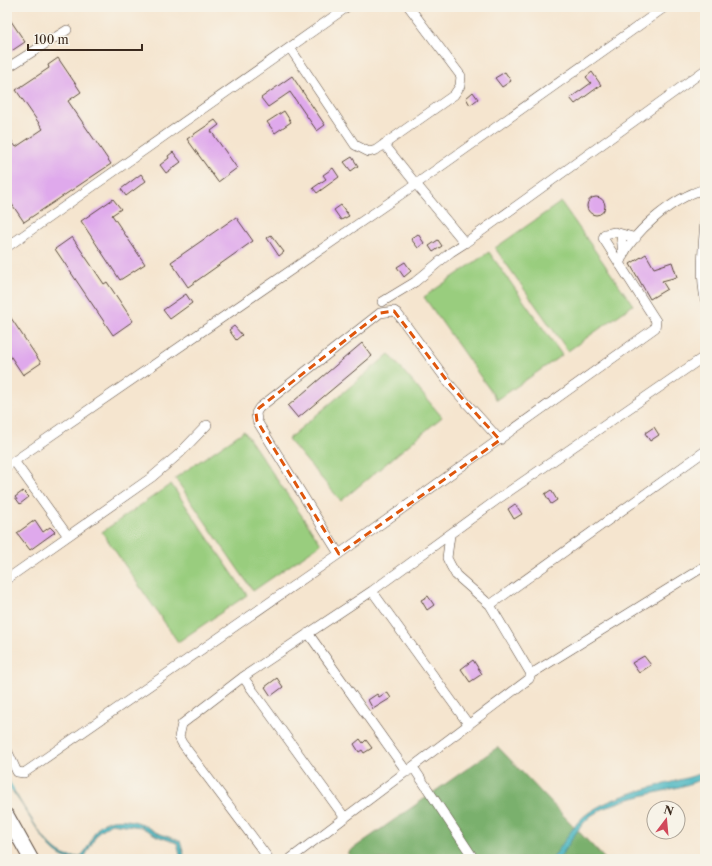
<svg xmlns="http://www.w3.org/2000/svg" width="712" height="866" font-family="'Libre Caslon Text',serif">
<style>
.green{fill:#99cd7e;stroke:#6a7c4e}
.forest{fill:#7ab06d;stroke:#5a6d46}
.water{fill:#46b5c1;stroke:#407070}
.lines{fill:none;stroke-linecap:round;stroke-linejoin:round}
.stream{stroke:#46b5c1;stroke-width:2.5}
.building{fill:#dfa9ec}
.minor-casing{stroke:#574639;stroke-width:10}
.highway-casing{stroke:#574639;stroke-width:16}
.minor{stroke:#fff;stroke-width:9}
.highway{stroke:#fff;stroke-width:14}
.marked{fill:none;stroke:#df570d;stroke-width:3;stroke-dasharray:8 5;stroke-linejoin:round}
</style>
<rect width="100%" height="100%" fill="#f7f3e8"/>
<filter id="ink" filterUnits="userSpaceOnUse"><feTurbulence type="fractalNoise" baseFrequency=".025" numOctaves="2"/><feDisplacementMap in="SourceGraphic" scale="8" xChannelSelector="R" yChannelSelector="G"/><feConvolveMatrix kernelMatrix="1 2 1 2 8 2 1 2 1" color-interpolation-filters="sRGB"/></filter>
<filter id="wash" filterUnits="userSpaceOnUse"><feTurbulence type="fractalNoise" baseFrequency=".012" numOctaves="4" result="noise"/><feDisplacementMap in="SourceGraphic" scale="16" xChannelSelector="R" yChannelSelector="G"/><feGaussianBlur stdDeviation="0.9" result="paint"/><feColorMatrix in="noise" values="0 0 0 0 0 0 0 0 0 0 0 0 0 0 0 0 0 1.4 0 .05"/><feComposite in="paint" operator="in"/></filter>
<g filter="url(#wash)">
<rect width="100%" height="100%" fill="#f5e5cf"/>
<path class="green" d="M561,202L633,305L568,351L495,248Z
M489,252L562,355L497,400L424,297Z
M389,354L442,417L341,501L288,439Z
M244,431L321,544L253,591L175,478Z
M171,484L247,595L178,642L102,532Z"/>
<path class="forest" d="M498,747L605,859H355L347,853Z"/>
<path class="water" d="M705,772V778C696,781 688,785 679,787C650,795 618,798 592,815C577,826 570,846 558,859H552C560,848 573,826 583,817C613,792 667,786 705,772Z
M12,788C24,806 48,857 72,857C77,857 80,857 83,854C93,843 92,826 108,821C118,818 135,820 144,825C148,827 151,830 155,832C163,835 172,838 180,841L185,859H181L177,843L157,836L141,827L111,823L98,832L84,858C57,866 44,839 32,820C25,809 18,799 11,789Z"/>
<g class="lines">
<path class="stream" d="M7,780L13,790"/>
</g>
<g id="blocks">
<path class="building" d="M7,15L25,42L7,54Z
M58,58L81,92L68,101L111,164L24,222L7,197V134L16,147L43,129L16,90L49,68L48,65Z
M505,72L511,81L502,87L495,78Z
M592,72L601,85L575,104L570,98L591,83L586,77Z
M292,76L325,125L317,131L290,92L268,107L261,98Z
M473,92L478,99L470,105L466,98Z
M284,111L291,122L275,133L267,122Z
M215,120L219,125L211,131L237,168L218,182L187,139Z
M173,152L181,162L166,173L160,165L169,158L168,156Z
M352,157L358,166L351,171L344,162Z
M333,168L339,177L317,193L313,188L326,179L323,175Z
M141,174L146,181L126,196L121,189Z
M587 206a9 9 0 1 1 18 0a9 9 0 1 1-18 0Z
M113,199L121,209L112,215L145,264L120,280L81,221Z
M341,205L349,216L341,220L334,210Z
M236,217L253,241L188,287L171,262Z
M418,234L424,243L418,248L411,239Z
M271,235L284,252L279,256L267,238Z
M72,237L104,284L107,282L133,321L113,335L55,249Z
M438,240L442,246L433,252L429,246Z
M646,254L654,268L672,262L677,277L662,281L667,289L650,299L630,264Z
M405,262L411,271L404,277L397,267Z
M186,294L192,303L170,319L163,310Z
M7,312L41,363L23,375L7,351Z
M234,326L242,335L236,340L229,330Z
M362,343L372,356L298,418L288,406Z
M654,427L659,435L650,441L645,433Z
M551,490L557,500L551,504L545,494Z
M23,491L29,497L20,504L15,497Z
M515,504L522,514L514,519L508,509Z
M35,520L43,532L50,527L55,532L30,550L17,533Z
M428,596L434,605L427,610L421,600Z
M644,656L651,665L639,673L632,663Z
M473,660L482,674L470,682L461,669Z
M277,678L283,687L271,696L265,687Z
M387,692L391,698L373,709L368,700L377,694L379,697Z
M360,739L363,743L366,740L372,748L364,753L362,750L359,752L354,744Z"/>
</g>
</g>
<g filter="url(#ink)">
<use href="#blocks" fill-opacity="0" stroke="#574639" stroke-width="1"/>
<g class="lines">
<defs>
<path id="minor" d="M290,48L355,145L369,152L376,150L454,95L460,86L461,76L409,7
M7,68L67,30
M384,144L416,184L665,7
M705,221C703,248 700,273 705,299
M621,234L623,256
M7,247L347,7
M619,264C630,233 674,197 705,189
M382,302L415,282L451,252L465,243
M14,461L68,536
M7,466L416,184L465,243L705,70
M339,554L257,421L256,413L259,408L380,313L394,311L397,313L451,386L500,440
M7,579L152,477L179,454L207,425
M372,591L469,725
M490,605L705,451
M308,633L407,772
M531,674L705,566
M243,677L345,818
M7,750L17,772L24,773L339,554L655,328L656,321L603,238L605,234L615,232L636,238
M413,767L474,859
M269,859L182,743L179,737L182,724L243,677L372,591L498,499L705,356
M290,859L529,679L531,674L490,605L456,575L451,566L447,558L450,535"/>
<path id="highway" d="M7,816L31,859"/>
</defs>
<use href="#minor" class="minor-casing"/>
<use href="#highway" class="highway-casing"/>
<use href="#minor" class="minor"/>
<use href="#highway" class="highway"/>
</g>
</g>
<path class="marked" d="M394,311L451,386L500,440L339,554L257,421L256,413L259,408L380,313Z"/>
<rect width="712" height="866" fill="none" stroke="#f7f3e8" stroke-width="24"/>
<g transform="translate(666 820) rotate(16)"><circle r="19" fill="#f7f3e8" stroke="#aca397"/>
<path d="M0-3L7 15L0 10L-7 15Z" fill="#d1495b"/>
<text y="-6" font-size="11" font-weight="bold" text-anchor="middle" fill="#3b2a1e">N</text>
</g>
<path d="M28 44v6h114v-6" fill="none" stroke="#3b2a1e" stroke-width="2"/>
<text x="34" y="44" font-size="12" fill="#3b2a1e" stroke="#f7f3e8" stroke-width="3" paint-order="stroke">100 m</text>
</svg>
